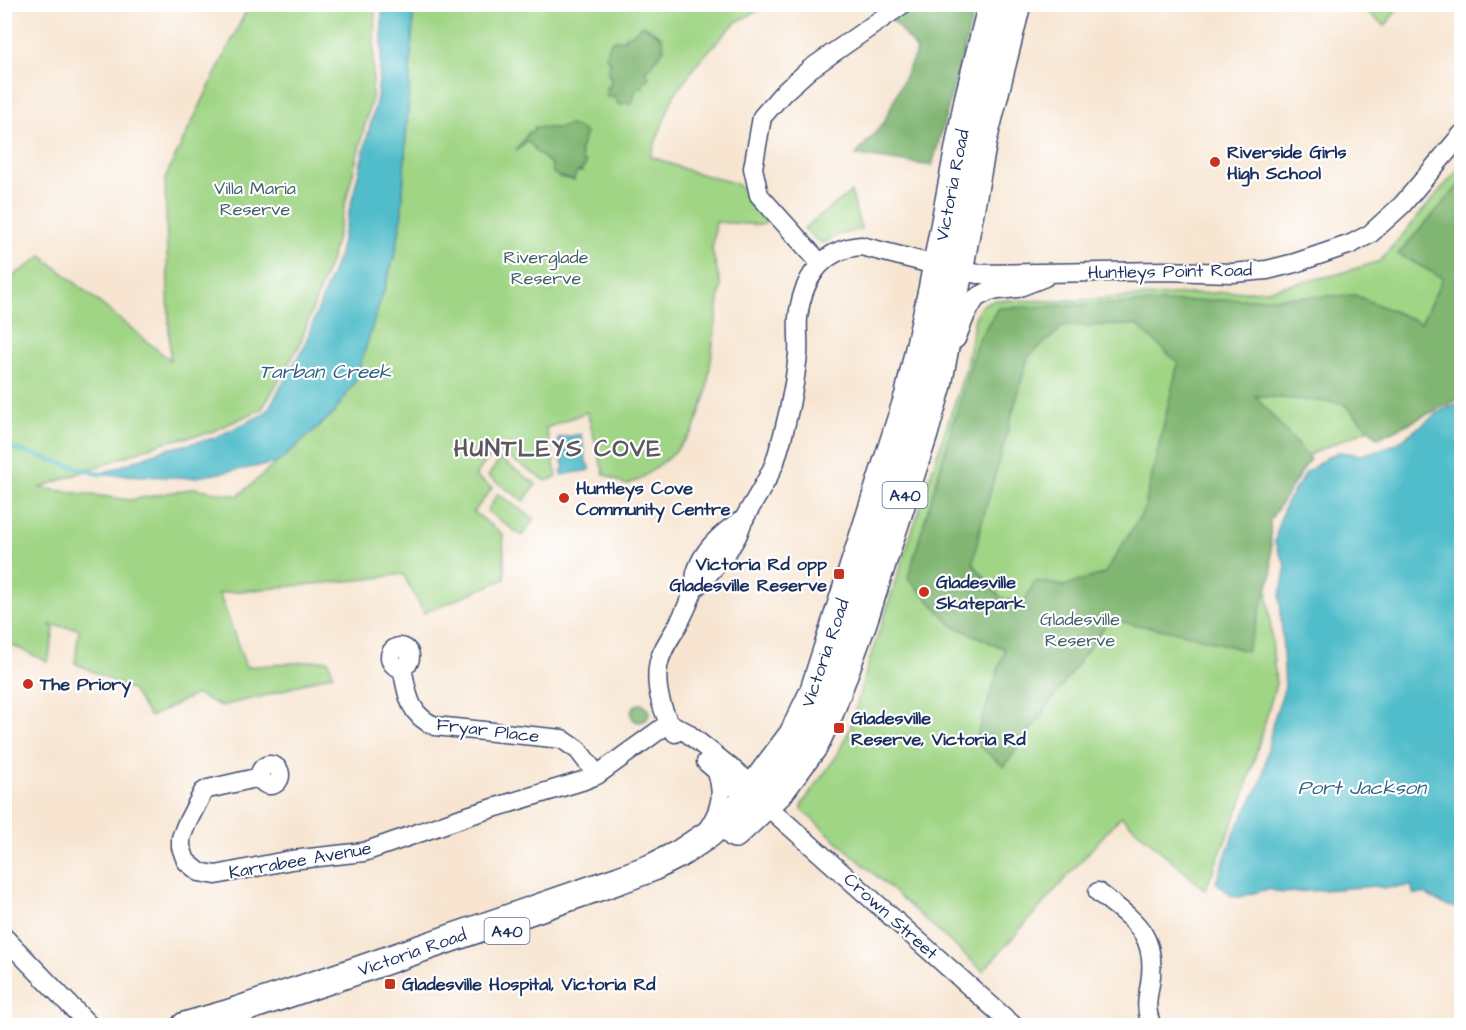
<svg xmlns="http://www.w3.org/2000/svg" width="1466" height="1030" font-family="'Architects Daughter',sans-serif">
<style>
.green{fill:#a0d585;stroke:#5e8272;stroke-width:1.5}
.forest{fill:#80b672;stroke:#4e7268;stroke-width:1.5;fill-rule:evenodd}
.water{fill:#51bdca;stroke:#367694;stroke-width:1.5}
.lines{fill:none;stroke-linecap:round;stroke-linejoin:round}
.stream{stroke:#51bdca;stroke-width:4}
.minor-casing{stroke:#3c4a6f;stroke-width:21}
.highway-casing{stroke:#3c4a6f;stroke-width:30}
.minor{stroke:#fff;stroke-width:18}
.highway{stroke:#fff;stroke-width:27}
.poi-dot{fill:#c8321e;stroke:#fff;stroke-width:2}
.labels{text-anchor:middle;stroke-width:4.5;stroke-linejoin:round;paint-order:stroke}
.shield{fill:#fff;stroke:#5f6d8e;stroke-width:1.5}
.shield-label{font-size:16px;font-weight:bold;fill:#1b2f5e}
.poi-label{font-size:18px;font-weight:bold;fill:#1b2f5e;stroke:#fff;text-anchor:start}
.street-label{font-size:18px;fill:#1b2f5e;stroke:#fff}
.park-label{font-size:18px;fill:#43616a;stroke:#fff}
.water-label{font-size:20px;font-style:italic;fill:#2e6184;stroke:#fff}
.district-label{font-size:24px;font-weight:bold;letter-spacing:1.5px;fill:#5d585f;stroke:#fff}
</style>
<rect width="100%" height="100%" fill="#fff"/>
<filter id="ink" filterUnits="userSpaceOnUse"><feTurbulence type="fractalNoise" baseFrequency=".0167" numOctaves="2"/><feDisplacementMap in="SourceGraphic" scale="12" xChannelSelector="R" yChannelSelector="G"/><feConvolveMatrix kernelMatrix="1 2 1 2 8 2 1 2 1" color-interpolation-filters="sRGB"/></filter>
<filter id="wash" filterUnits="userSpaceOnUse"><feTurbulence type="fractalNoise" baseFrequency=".008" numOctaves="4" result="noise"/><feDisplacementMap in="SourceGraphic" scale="24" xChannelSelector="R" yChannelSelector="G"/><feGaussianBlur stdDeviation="1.35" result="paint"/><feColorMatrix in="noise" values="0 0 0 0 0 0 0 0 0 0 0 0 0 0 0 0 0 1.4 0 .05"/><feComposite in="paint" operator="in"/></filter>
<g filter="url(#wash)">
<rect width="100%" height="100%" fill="#f7e5d1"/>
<path class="green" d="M249,5H371L375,13L372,97L332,256L299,346L262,409L209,433L164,442L39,488L130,500L195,488L238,496L334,413L384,292L395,254L401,223L414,5H769L736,22L699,61L674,95L650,156L689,171L734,183L756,198L772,217L762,225L716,222L712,250L721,286L706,395L693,431L671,456L639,480L626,485L604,474L587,412L546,428L557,477L546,481L495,449L475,476L492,488L474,512L503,535L505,579L424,613L403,574L368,579L219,593L246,667L328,660L333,674L268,695L220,706L196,694L150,717L132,690L75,663L79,629L50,625L54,629L48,662L5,642V624L10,621L4,620L5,282L42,256L170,360L165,178Z
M1400,5L1385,26L1358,5L1400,4Z
M1461,166V389L1280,467L1261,524L1276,684L1243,798L1205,890L1121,816L983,971L802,810V804L836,757L850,729L868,665L965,371L975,318L980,308L986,303L994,300L1059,301L1267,290L1338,274L1380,261Z
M851,192L861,229L839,235L823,243L816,240L804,228Z
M500,459L536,484L524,501L488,476Z
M498,494L534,519L522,536L487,511Z"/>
<path class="forest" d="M880,5H976L932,166L856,155L884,122L917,50Z
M643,25L662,37L664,49L646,71L649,78L643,82V87L636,89L633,102L630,105L627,101L623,105L618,104L614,96L612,98L611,95L607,97L606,95L607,92L606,90V87H610L611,76L608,75L610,62L606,57L608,47L612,41L625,39V36L633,34L639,27Z
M569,125L579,128L586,133L580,149L582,161L586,162L585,167L582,168V172L579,171L575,175L574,180L559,177L553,173L551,164L535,151V149L527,141L516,151L529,132L533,131L535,127L559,128Z
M1461,183V398L1378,438L1343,403L1255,396L1310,459L1270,520L1272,574L1247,651L1183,633L1109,620L1004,767L975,742L1005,649L953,626L908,578L977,342L998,308L1355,295L1421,323L1443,278L1398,254ZM1137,325L1178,363L1144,510L1105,573L1065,586L1035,581L1022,606L1000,597L973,563L980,529L1028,357L1064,326Z
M631 713a9 9 0 1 1 18 0a9 9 0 1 1-18 0Z"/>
<path class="water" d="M378,5H414L401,223L395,254L355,382L334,413L277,463L191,478L101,474L163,450L215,438L266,413L303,349L338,257L377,98L382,50V11Z
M1461,402V909L1445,905L1425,894H1413L1412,886L1384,888L1375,886L1283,893L1268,889L1239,897L1232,896L1216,882L1234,833L1262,780L1273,722L1285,687L1280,597L1286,566L1275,543L1278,526L1286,503L1306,473L1326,458L1339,452L1362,455L1396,444L1441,411Z
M581,434L587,465L589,466L590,470L562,475L561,471L564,470L558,438Z"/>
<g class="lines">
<path class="stream" d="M4,446L99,474L104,473"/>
</g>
</g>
<g filter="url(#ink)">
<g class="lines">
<defs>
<path id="minor" d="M820,263L759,195L753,168L762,117L783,93L810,69L903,4
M956,339L966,314L976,298L989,291L1017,288L1045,277
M694,589C708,575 728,553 737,536C740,530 741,524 744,519C754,500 767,483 775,462C786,428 794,391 798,355C799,343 797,330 798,318C802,281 821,249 861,246L959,271L979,274L1164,271L1232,273L1267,270L1295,263L1351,244L1370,234L1402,205L1462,134
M390 657a10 10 0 1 1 20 0a10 10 0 1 1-20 0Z
M402,667C407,692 408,715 435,726L562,739L578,750L597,775
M669,723L686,732L744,778L754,786L767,806L1014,1026
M675,733C663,714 655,690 658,667C660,650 673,635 680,621C685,611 690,601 693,591C695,585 695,579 696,573C703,548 724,531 745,518
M706,762L748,798L757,802
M260 775a10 10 0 1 1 20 0a10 10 0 1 1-20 0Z
M260,777L208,789L203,792L186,825L181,838V847L186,861L199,872L216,875L291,860L364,852L467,816L582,781L597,775L669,723
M709,827C722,807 724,792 716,770
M1098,892C1134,921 1158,933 1150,984C1147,1000 1145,1010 1152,1026
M4,937L90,1026"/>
<path id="highway" d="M735,834L779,793L814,746L830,712L863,622L924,434L938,385L983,141L1017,4
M185,1026L227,1014L353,972L619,880L651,868L679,854L709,834L748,798L754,786L793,734L813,693L909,394L932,290L968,100L992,4"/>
</defs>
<use href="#minor" class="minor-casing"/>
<use href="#highway" class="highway-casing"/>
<use href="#minor" class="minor"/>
<use href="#highway" class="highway"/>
</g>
</g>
<g class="poi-dot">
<circle cx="1215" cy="162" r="6"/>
<circle cx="564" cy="498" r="6"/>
<rect x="833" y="568" width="12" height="12" rx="3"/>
<circle cx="924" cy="592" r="6"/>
<circle cx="28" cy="684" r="6"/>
<rect x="833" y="722" width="12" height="12" rx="3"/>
<rect x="384" y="978" width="12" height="12" rx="3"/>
</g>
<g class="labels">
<g class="shield">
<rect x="882.5" y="482" width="45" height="26" rx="4.5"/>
<rect x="484.5" y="918" width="45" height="26" rx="4.5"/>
</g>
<g class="shield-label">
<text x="905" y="501">A40</text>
<text x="507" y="937">A40</text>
</g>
<g class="poi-label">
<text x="1227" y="158">Riverside Girls<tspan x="1227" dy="21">High School</tspan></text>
<text x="576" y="494">Huntleys Cove<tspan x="576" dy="21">Community Centre</tspan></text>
<text x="827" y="570" text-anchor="end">Victoria Rd opp<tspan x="827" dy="21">Gladesville Reserve</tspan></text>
<text x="936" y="588">Gladesville<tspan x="936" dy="21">Skatepark</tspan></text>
<text x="40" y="690">The Priory</text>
<text x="851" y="724">Gladesville<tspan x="851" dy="21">Reserve, Victoria Rd</tspan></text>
<text x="402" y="990">Gladesville Hospital, Victoria Rd</text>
</g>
<g class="street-label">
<text transform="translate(952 185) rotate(-79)" y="6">Victoria Road</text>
<text transform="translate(1170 271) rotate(-1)" y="6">Huntleys Point Road</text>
<text transform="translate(825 653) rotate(-71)" y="6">Victoria Road</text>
<text transform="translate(488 730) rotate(7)" y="6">Fryar Place</text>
<text transform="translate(300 860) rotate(-10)" y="6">Karrabee Avenue</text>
<text transform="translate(891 916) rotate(42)" y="6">Crown Street</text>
<text transform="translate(412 952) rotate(-19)" y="6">Victoria Road</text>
</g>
<g class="park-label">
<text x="255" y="194">Villa Maria<tspan x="255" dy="21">Reserve</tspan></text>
<text x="546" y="263">Riverglade<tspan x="546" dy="21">Reserve</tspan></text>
<text x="1080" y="625">Gladesville<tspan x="1080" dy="21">Reserve</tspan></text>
</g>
<g class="water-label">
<text x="325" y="378">Tarban Creek</text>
<text x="1362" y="794">Port Jackson</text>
</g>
<g class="district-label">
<text x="558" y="456">HUNTLEYS COVE</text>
</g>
</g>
<rect width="1466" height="1030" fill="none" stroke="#fff" stroke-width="24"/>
</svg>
